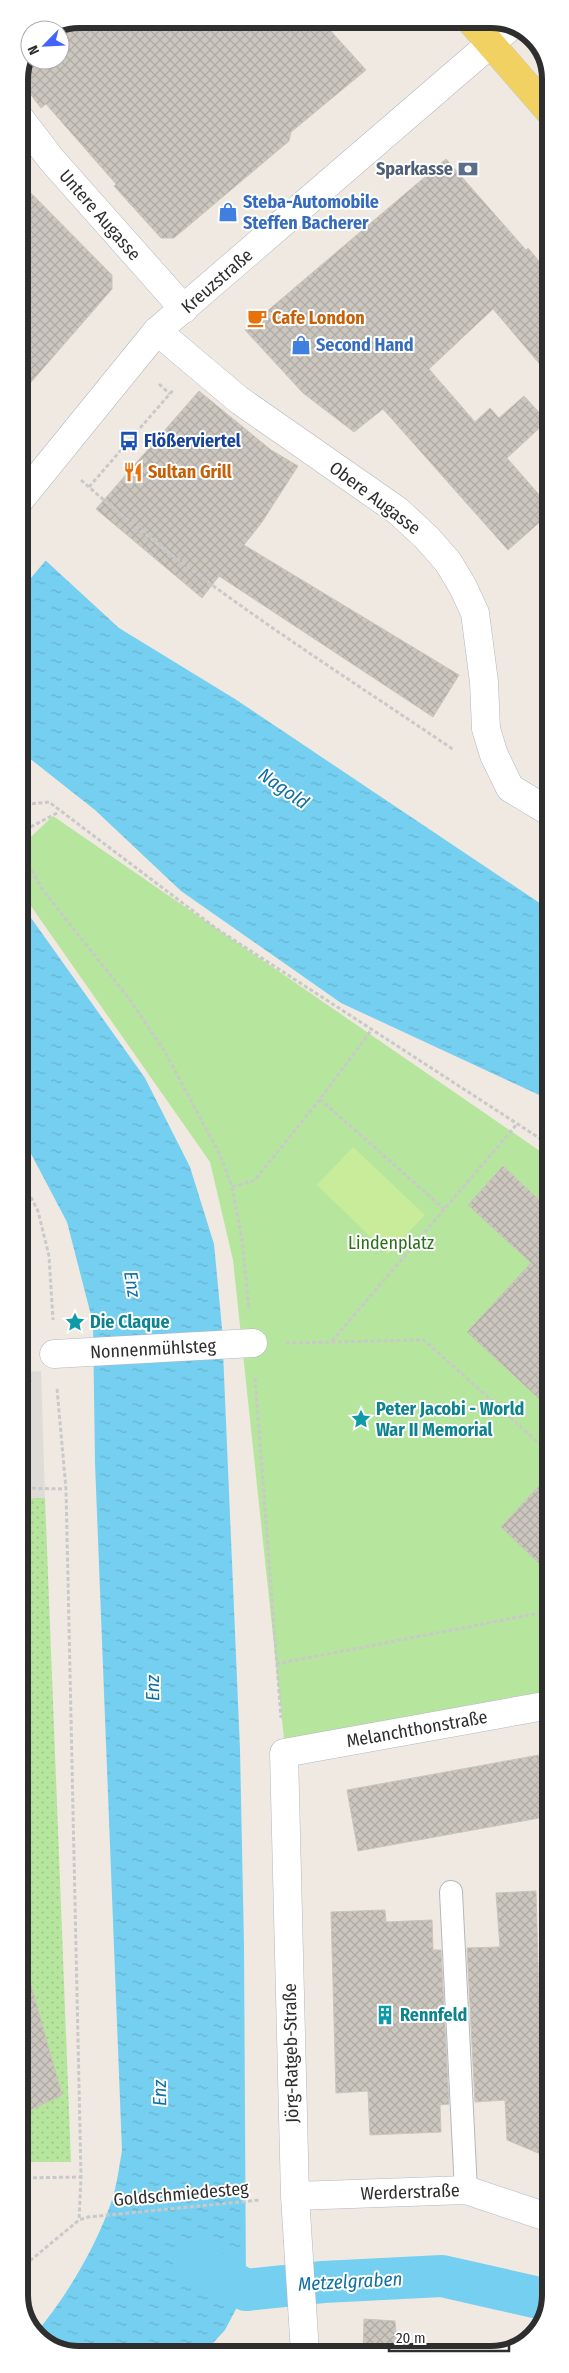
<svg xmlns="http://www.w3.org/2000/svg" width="569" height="2373" font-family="'Fira Sans Condensed',sans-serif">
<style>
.grass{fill:url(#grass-dots)}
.park{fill:#b6e59e}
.pitch{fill:#c9ec9a}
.plaza{fill:#dfdcd8}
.water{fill:url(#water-ripples)}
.pier{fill:#efe9e1}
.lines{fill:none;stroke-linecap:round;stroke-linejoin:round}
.canal{stroke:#75cff0;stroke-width:42}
.building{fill:url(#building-cross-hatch);stroke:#cbc5ba}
.service-casing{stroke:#b4b7c1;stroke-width:24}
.pedestrian-casing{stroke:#b4b7c1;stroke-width:29}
.minor-casing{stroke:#b4b7c1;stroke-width:29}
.secondary-casing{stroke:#b4b7c1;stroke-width:29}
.primary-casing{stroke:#c9c9c9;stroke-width:29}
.path{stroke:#c9c9c9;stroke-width:3;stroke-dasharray:4 2.5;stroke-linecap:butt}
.service{stroke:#fff;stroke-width:22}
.pedestrian{stroke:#fff;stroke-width:28}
.minor{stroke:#fff;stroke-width:28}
.secondary{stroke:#fff;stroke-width:28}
.primary{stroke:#f2d163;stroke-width:28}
.labels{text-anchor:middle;stroke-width:4;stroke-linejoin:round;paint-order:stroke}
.service-label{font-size:18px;font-weight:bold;fill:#4e5e75;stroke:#fff;text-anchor:end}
.shop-label{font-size:18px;font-weight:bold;fill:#366cbe;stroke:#fff;text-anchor:start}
.street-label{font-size:18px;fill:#2e2e2e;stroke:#fff}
.food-label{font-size:18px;font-weight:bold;fill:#c56008;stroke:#fff;text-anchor:start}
.transit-label{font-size:18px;font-weight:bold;fill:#164399;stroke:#fff;text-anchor:start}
.park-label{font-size:18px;fill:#2c6e1b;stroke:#fff}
.culture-label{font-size:18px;font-weight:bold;fill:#0d838f;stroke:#fff;text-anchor:start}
.water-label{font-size:19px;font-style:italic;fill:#0d6fa3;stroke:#fff}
.rim{fill:none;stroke:#2e2e2e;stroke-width:6}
</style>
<defs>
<pattern id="grass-dots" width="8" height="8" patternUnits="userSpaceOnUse" patternTransform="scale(1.25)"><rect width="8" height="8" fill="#b6e59e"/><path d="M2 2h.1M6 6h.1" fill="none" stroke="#9dc588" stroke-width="1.8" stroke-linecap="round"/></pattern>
<pattern id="water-ripples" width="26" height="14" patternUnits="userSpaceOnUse" patternTransform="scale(1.25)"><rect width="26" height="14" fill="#75cff0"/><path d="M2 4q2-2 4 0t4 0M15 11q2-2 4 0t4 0" fill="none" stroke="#66b2ce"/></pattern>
<pattern id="building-cross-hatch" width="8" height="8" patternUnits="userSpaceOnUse" patternTransform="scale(1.25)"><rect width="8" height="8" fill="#cbc7bf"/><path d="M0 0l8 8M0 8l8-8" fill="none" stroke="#afaba4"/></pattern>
</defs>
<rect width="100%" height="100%" fill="#efe9e1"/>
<path class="grass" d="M19,1498H45L71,2162H20Z"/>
<path class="park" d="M53,816L550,1158V1697L285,1748L233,1260L210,1162L19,889V848Z"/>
<path class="pitch" d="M353,1147L425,1215L388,1254L317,1185Z"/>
<path class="plaza" d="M41,1371L45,1498H19V1372Z"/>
<path class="water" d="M19,536L119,628L235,699L550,910V1100L341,1003L181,891L95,810L19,750Z
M19,901L145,1078L190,1167L214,1244L222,1328L240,1749L244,1945L246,2290L225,2330L203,2354H71L37,2337L35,2334C66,2298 97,2245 112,2200C117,2185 119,2167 122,2151L95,1463L93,1323L67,1222L19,1131Z"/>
<path class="pier" d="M19,534L47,559L19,592Z"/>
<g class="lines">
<path class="canal" d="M194,2262L246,2290L323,2282L442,2276L548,2300"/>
</g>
<path class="building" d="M79,19H320L366,70L291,132L289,141L174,238H161L114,186L116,184L46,104L41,108L19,79L30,52V60H60V30H52Z
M446,159L526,250L528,248L549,273V375L493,309L429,369L475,422L490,408L499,418L524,396L547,421L507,458L549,506V514L508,550L383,409L354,432L303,393L245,330Z
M19,181L112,275V289L19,396Z
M199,391L271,450L298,466L262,522L244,545L459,675L433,717L219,576L202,598L96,509Z
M503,1166L550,1210V1409L467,1332L531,1263L468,1205Z
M550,1474V1574L501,1527Z
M550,1753V1816L358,1851L347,1790Z
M536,1891L539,1999L550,1998V2158L507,2140L505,2100L475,2102L467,1948L500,1947L496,1893Z
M385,1910L386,1922L432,1920L433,1950H441L449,2104L440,2105L441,2132L370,2135L368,2091L336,2093L331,1912Z
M29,1978L62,2095L20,2115V1980Z
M364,2319L395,2321L398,2353H363Z"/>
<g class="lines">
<defs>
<path id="service" d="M451,1892L466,2190"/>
<path id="pedestrian" d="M54,1354L253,1343"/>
<path id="minor" d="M19,117L51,159L184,309
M157,331L239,400L398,511L427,538L448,562L463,587L475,613L484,682L486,729L494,755L510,788L550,812
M295,2196L466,2190L550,2218
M305,2353L295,2196L284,1753L550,1705"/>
<path id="secondary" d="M19,501L157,331L511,26"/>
<path id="primary" d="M469,19L549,111"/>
</defs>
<use href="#service" class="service-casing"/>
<use href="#pedestrian" class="pedestrian-casing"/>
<use href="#minor" class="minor-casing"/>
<use href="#secondary" class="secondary-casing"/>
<use href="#primary" class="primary-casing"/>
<path class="path" d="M159,384L170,394
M19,424L30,433
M81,480C195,582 327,664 454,750
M89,487L174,389
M19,805L49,802L217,929L550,1145
M19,833L59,812
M19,847L42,889L127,996L164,1050L220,1155L232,1187L242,1239L249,1310
M320,1099L444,1209
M19,1174L38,1211L49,1256L53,1320
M232,1187L255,1180L320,1099L372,1029
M332,1341L517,1124
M286,1343L424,1340L550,1453
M255,1378L281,1718
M57,1389L66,1489L81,2177L79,2220
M19,1392L32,1379
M19,1488L66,1489
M276,1664L550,1611
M20,2178L81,2177
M20,2269L79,2220L88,2217L260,2200"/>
<use href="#service" class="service"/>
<use href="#pedestrian" class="pedestrian"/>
<use href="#minor" class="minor"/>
<use href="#secondary" class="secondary"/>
<use href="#primary" class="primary"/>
</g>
<defs>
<symbol id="bank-bare" viewBox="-9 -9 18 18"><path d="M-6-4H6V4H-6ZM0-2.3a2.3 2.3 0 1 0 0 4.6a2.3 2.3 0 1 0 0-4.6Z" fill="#5c6f8a" stroke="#fff" stroke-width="2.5" paint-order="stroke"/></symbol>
<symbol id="shop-bare" viewBox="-9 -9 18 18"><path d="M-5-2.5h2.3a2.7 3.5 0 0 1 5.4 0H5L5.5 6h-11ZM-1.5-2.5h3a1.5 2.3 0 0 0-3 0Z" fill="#3f7fe0" stroke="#fff" stroke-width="2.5" paint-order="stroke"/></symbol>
<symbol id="cafe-bare" viewBox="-9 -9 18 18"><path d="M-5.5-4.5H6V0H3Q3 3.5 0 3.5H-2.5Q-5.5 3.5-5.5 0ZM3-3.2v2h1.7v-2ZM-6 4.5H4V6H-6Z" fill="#e8710a" stroke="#fff" stroke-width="2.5" paint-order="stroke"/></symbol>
<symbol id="bus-bare" viewBox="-9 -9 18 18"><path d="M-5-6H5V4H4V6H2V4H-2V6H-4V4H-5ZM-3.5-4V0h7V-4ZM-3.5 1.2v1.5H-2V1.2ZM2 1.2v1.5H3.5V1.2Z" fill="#1a4fb4" stroke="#fff" stroke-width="2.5" paint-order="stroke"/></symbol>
<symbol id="restaurant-bare" viewBox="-9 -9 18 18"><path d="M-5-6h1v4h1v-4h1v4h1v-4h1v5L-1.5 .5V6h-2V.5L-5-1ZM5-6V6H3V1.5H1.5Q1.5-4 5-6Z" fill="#e8710a" stroke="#fff" stroke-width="2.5" paint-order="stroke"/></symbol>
<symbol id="sight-bare" viewBox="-9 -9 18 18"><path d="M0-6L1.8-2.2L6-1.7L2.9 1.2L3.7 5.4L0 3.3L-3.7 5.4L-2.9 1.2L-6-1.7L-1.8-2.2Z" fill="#0f9aa8" stroke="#fff" stroke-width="2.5" paint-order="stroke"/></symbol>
<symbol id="building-bare" viewBox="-9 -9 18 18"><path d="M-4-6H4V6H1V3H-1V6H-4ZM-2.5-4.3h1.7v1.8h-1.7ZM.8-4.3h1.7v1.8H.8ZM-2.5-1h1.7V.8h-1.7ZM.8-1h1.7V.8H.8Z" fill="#0f9aa8" stroke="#fff" stroke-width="2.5" paint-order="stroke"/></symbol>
</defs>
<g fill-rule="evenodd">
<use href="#bank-bare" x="454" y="155" width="28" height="28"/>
<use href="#shop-bare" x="214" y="198" width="28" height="28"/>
<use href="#cafe-bare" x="243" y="304" width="28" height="28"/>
<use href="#shop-bare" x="287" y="331" width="28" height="28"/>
<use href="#bus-bare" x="115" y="427" width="28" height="28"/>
<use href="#restaurant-bare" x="119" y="458" width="28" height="28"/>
<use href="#sight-bare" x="61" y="1308" width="28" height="28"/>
<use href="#sight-bare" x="347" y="1405" width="28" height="28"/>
<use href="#building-bare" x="371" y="2001" width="28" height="28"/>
</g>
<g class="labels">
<g class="service-label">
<text x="453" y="175">Sparkasse</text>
</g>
<g class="shop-label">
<text x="243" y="208">Steba-Automobile<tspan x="243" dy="21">Steffen Bacherer</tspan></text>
<text x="316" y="351">Second Hand</text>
</g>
<g class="street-label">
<text transform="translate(100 215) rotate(49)" y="6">Untere Augasse</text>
<text transform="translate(217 281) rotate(-41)" y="6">Kreuzstraße</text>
<text transform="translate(375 498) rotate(37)" y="6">Obere Augasse</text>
<text transform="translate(153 1349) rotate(-3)" y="6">Nonnenmühlsteg</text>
<text transform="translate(417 1729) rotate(-10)" y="6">Melanchthonstraße</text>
<text transform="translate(291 2053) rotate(-91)" y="6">Jörg-Ratgeb-Straße</text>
<text transform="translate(410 2192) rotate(-2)" y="6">Werderstraße</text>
<text transform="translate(181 2194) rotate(-5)" y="6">Goldschmiedesteg</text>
</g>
<g class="food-label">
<text x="272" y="324">Cafe London</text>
<text x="148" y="478">Sultan Grill</text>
</g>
<g class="transit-label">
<text x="144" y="447">Flößerviertel</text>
</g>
<g class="park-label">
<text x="391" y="1249">Lindenplatz</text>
</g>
<g class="culture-label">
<text x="90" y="1328">Die Claque</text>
<text x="376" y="1415">Peter Jacobi - World<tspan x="376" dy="21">War II Memorial</tspan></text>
<text x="400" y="2021">Rennfeld</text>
</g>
<g class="water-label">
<text transform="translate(284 788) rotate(35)" y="7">Nagold</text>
<text transform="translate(133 1284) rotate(81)" y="7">Enz</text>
<text transform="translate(152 1688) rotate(-91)" y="7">Enz</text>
<text transform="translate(159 2093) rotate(-91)" y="7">Enz</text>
<text transform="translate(350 2281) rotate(-3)" y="7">Metzelgraben</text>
</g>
</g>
<path d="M0 0H569V2373H0ZM79 28H491A51 51 0 0 1 542 79V2295A51 51 0 0 1 491 2346H79A51 51 0 0 1 28 2295V79A51 51 0 0 1 79 28Z" fill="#fff" fill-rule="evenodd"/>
<path class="rim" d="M79 28H491A51 51 0 0 1 542 79V2295A51 51 0 0 1 491 2346H79A51 51 0 0 1 28 2295V79A51 51 0 0 1 79 28Z"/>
<g transform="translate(45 45) rotate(246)"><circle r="24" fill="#ffffff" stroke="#ababab"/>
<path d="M0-4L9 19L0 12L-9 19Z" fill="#4264fb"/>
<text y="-8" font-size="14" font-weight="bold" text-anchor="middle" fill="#2e2e2e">N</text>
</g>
<path d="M389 2343v8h120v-8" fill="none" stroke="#2e2e2e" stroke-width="2.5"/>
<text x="396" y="2343" font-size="15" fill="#2e2e2e" stroke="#ffffff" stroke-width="4" paint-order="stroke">20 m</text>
</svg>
